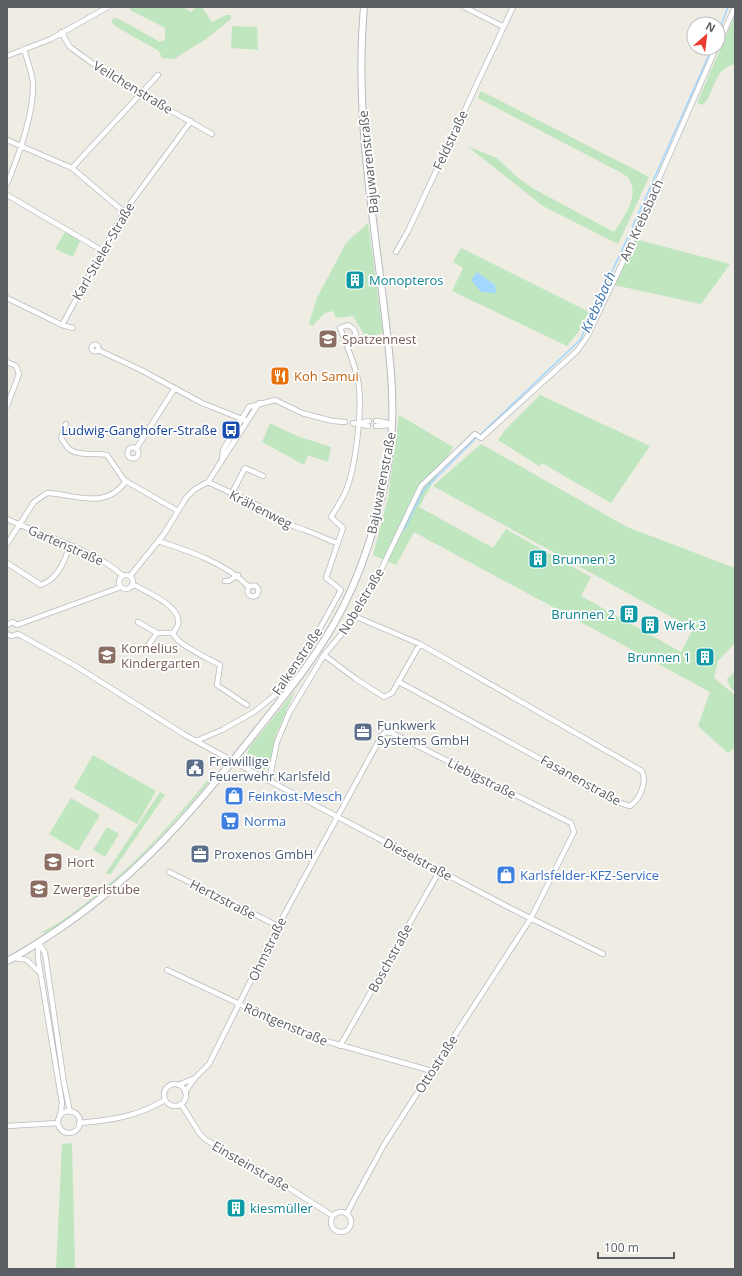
<svg xmlns="http://www.w3.org/2000/svg" width="742" height="1276" font-family="'Open Sans',sans-serif">
<style>
.green{fill:#bfe6bf}
.water{fill:#a2d7ff}
.lines{fill:none;stroke-linecap:round;stroke-linejoin:round}
.stream{stroke:#a2d7ff;stroke-width:1.5}
.street-casing{stroke:#b8bbc0;stroke-width:6}
.secondary-casing{stroke:#b7bac0;stroke-width:8}
.street{stroke:#fff;stroke-width:4.5}
.secondary{stroke:#fff;stroke-width:6}
.labels{text-anchor:middle;stroke-width:3.5;stroke-linejoin:round;paint-order:stroke}
.street-label{font-size:13px;fill:#5b5f64;stroke:#fff}
.culture-label{font-size:13px;fill:#0d838f;stroke:#fff;text-anchor:start}
.education-label{font-size:13px;fill:#785e54;stroke:#fff;text-anchor:start}
.food-label{font-size:13px;fill:#c56008;stroke:#fff;text-anchor:start}
.transit-label{font-size:13px;fill:#164399;stroke:#fff;text-anchor:end}
.service-label{font-size:13px;fill:#4e5e75;stroke:#fff;text-anchor:start}
.shop-label{font-size:13px;fill:#366cbe;stroke:#fff;text-anchor:start}
.water-label{font-size:14px;font-style:italic;fill:#3e77b2;stroke:#fff}
</style>
<rect width="100%" height="100%" fill="#eeece3"/>
<path class="green" d="M130,7H183L191,12L196,7H202L212,22L226,15H231V19L206,39L174,59L162,58L159,51L115,26L111,21L114,18L119,19L160,42L165,40V28L130,10Z
M735,15V64C713,69 716,91 703,105L697,103Z
M232,26L257,27L258,50L231,48Z
M481,91L649,177L618,244L543,206L467,146L497,158L518,178L534,189L614,232C623,218 640,196 629,179C626,175 620,172 616,170L478,98Z
M368,223L383,333L366,338L353,316L336,318L333,311L325,313L312,326L309,323L317,298L346,243Z
M65,232L80,241L73,257L55,249Z
M635,239L730,264L701,304L614,285Z
M461,248L589,312L579,331L567,346L452,291L463,268L453,262Z
M540,395L650,446L611,503L542,463L539,466L498,440L506,429Z
M399,415L453,447L419,507L493,548L506,529L591,577L581,596L681,652L693,629L433,486L481,444L627,527L735,568V643L718,661L714,678L735,695V748L728,753L698,726L710,692L414,532L396,565L373,555L388,497Z
M270,423L297,436L331,447L328,462L308,455L304,465L262,442Z
M735,671V692L730,687L727,679Z
M295,691L276,734L270,764L247,754L249,748Z
M93,755L156,791L137,824L74,788Z
M256,760L258,761L269,765L265,770L260,771L252,767Z
M213,774H216C172,827 125,877 69,917C61,923 50,933 40,933C61,923 80,908 98,893C142,858 177,817 213,774Z
M160,792L165,795L110,875L106,873Z
M71,798L100,815L78,851L49,834Z
M107,827L119,834L105,857L93,850Z
M72,1143L75,1269H56L62,1144Z"/>
<path class="water" d="M477,272L495,285L496,293L481,292L471,280Z"/>
<g class="lines">
<path class="stream" d="M718,33L728,7
M480,435L580,340L629,235L712,48
M405,529L423,491L477,437"/>
<defs>
<path id="street" d="M464,7L504,27
M61,32L70,47L110,76L212,134
M718,45L735,7
M7,56L51,39L108,7
M7,140L72,168L124,212
M72,168L158,75
M7,184C19,155 34,115 33,83C32,72 27,60 24,49
M7,195L103,251
M396,252L408,231L513,7
M7,298L62,325L73,328
M62,325L124,212L191,121
M91.5 348a3.5 3.5 0 1 1 7 0a3.5 3.5 0 1 1-7 0Z
M98,350L141,370L202,403L247,421
M7,362L16,366L19,374L7,406
M376,421L385,422L392,425
M353,423L368,426
M359,423L369,421
M66,424L61,438C63,441 66,446 69,449C80,457 95,452 107,455L124,480L178,511
M376,426L392,425
M127.5 453a5.5 5.5 0 1 1 11 0a5.5 5.5 0 1 1-11 0Z
M136,449L175,388
M222,459L223,450L249,407L275,400L302,413L332,421L345,422
M208,482L259,506C270,520 288,524 305,530C316,534 326,539 337,543
M232,493L245,468L263,476
M7,519C41,535 96,551 122,575
M158,541C189,551 226,563 249,587
M7,544L34,502L47,493C75,494 105,511 126,481
M7,563L41,585C57,579 65,562 69,546
M119 582a7 7 0 1 1 14 0a7 7 0 1 1-14 0Z
M130,576L164,534L186,498L195,489L208,482L259,403
M225,581H229L238,575
M132,584C145,591 183,607 178,624C178,627 175,630 173,633C177,645 208,658 220,665L217,685L247,705
M247.5 591a5.5 5.5 0 1 1 11 0a5.5 5.5 0 1 1-11 0Z
M354,616L420,644L441,656L642,771C647,783 640,799 630,806L623,804L399,682
M138,622L157,633H173
M7,625L13,622L17,625
M17,625L121,587
M7,634L11,636L18,634
M18,634L74,665L185,735L249,770L510,908L603,954
M145,650L157,633
M324,655L356,679L384,697L392,693L420,644
M196,741L222,730L254,712L275,695L308,650L341,590L326,578L343,528L331,517C336,509 341,501 345,493C356,468 363,406 358,380C354,362 347,345 340,328L348,325L354,329L356,335L346,341
M269,781L277,742L289,713L324,655L344,631L364,599L377,578L421,486L475,434L481,438L577,351L587,337L620,268L716,48
M169,872L278,926
M38,943V958L62,1103L60,1116
M39,943L45,953L64,1083L70,1112
M14,958L27,960L39,972
M167,970L308,1036L432,1071
M340,1046L440,870
M164 1095a11 11 0 1 1 22 0a11 11 0 1 1-22 0Z
M178,1085L195,1078L209,1064L278,926L382,735L386,732L392,733L571,823L574,832L531,918L385,1143L347,1213
M185,1092L195,1078
M181,1104L200,1134L206,1140L275,1179L333,1216
M58 1122a11 11 0 1 1 22 0a11 11 0 1 1-22 0Z
M79,1123C112,1120 136,1117 165,1100
M7,1126L58,1123
M331 1222a10 10 0 1 1 20 0a10 10 0 1 1-20 0Z"/>
<path id="secondary" d="M7,961C25,952 42,940 59,929C140,874 194,810 254,734C286,694 320,653 343,607C369,556 389,484 392,426C394,384 388,342 383,299C371,203 355,105 364,7"/>
</defs>
<use href="#street" class="street-casing"/>
<use href="#secondary" class="secondary-casing"/>
<use href="#street" class="street"/>
<use href="#secondary" class="secondary"/>
</g>
<defs>
<symbol id="building-square" viewBox="-11 -11 22 22"><rect x="-9" y="-9" width="18" height="18" rx="4" fill="#0f9aa8" stroke="#fff"/><path d="M-4-6H4V6H1V3H-1V6H-4ZM-2.5-4.3h1.7v1.8h-1.7ZM.8-4.3h1.7v1.8H.8ZM-2.5-1h1.7V.8h-1.7ZM.8-1h1.7V.8H.8Z" fill="#fff"/></symbol>
<symbol id="school-square" viewBox="-11 -11 22 22"><rect x="-9" y="-9" width="18" height="18" rx="4" fill="#8d6e63" stroke="#fff"/><path d="M0-5L7-2L0 1L-7-2ZM-4 1L0 2.5L4 1V4Q0 6-4 4Z" fill="#fff"/></symbol>
<symbol id="restaurant-square" viewBox="-11 -11 22 22"><rect x="-9" y="-9" width="18" height="18" rx="4" fill="#e8710a" stroke="#fff"/><path d="M-5-6h1v4h1v-4h1v4h1v-4h1v5L-1.5 .5V6h-2V.5L-5-1ZM5-6V6H3V1.5H1.5Q1.5-4 5-6Z" fill="#fff"/></symbol>
<symbol id="bus-square" viewBox="-11 -11 22 22"><rect x="-9" y="-9" width="18" height="18" rx="4" fill="#1a4fb4" stroke="#fff"/><path d="M-5-6H5V4H4V6H2V4H-2V6H-4V4H-5ZM-3.5-4V0h7V-4ZM-3.5 1.2v1.5H-2V1.2ZM2 1.2v1.5H3.5V1.2Z" fill="#fff"/></symbol>
<symbol id="office-square" viewBox="-11 -11 22 22"><rect x="-9" y="-9" width="18" height="18" rx="4" fill="#5c6f8a" stroke="#fff"/><path d="M-6-3h4V-5.5h4V-3h4V5H-6ZM-1-4.5V-3h2v-1.5ZM-6 0V1H6V0Z" fill="#fff"/></symbol>
<symbol id="civic-square" viewBox="-11 -11 22 22"><rect x="-9" y="-9" width="18" height="18" rx="4" fill="#5c6f8a" stroke="#fff"/><path d="M-.6-6.5H3V-4.5H.6V-3L4-1V1h2V6H-6V1h2V-1L-.6-3ZM-1.2 2.5V6h2.4V2.5Z" fill="#fff"/></symbol>
<symbol id="shop-square" viewBox="-11 -11 22 22"><rect x="-9" y="-9" width="18" height="18" rx="4" fill="#3f7fe0" stroke="#fff"/><path d="M-5-2.5h2.3a2.7 3.5 0 0 1 5.4 0H5L5.5 6h-11ZM-1.5-2.5h3a1.5 2.3 0 0 0-3 0Z" fill="#fff"/></symbol>
<symbol id="supermarket-square" viewBox="-11 -11 22 22"><rect x="-9" y="-9" width="18" height="18" rx="4" fill="#3f7fe0" stroke="#fff"/><path d="M-6-5.5h2.5l.6 2H6L4.5 2H-2.5L-4.4-4H-6ZM-1.5 3.2a1.3 1.3 0 1 0 .1 0ZM3 3.2a1.3 1.3 0 1 0 .1 0Z" fill="#fff"/></symbol>
</defs>
<g fill-rule="evenodd">
<use href="#building-square" x="344" y="269" width="22" height="22"/>
<use href="#school-square" x="317" y="328" width="22" height="22"/>
<use href="#restaurant-square" x="269" y="365" width="22" height="22"/>
<use href="#bus-square" x="220" y="419" width="22" height="22"/>
<use href="#building-square" x="527" y="548" width="22" height="22"/>
<use href="#building-square" x="618" y="603" width="22" height="22"/>
<use href="#building-square" x="639" y="614" width="22" height="22"/>
<use href="#school-square" x="96" y="644" width="22" height="22"/>
<use href="#building-square" x="694" y="646" width="22" height="22"/>
<use href="#office-square" x="352" y="721" width="22" height="22"/>
<use href="#civic-square" x="184" y="757" width="22" height="22"/>
<use href="#shop-square" x="223" y="785" width="22" height="22"/>
<use href="#supermarket-square" x="219" y="810" width="22" height="22"/>
<use href="#office-square" x="189" y="843" width="22" height="22"/>
<use href="#school-square" x="42" y="851" width="22" height="22"/>
<use href="#shop-square" x="495" y="864" width="22" height="22"/>
<use href="#school-square" x="28" y="878" width="22" height="22"/>
<use href="#building-square" x="225" y="1197" width="22" height="22"/>
</g>
<g class="labels">
<g class="street-label">
<text transform="translate(133 87) rotate(31)" y="5">Veilchenstraße</text>
<text transform="translate(450 140) rotate(-65)" y="5">Feldstraße</text>
<text transform="translate(368 162) rotate(-96)" y="5">Bajuwarenstraße</text>
<text transform="translate(641 220) rotate(-66)" y="5">Am Krebsbach</text>
<text transform="translate(103 251) rotate(-60)" y="5">Karl-Stieler-Straße</text>
<text transform="translate(381 483) rotate(-79)" y="5">Bajuwarenstraße</text>
<text transform="translate(261 509) rotate(27)" y="5">Krähenweg</text>
<text transform="translate(66 545) rotate(24)" y="5">Gartenstraße</text>
<text transform="translate(361 601) rotate(-59)" y="5">Nobelstraße</text>
<text transform="translate(297 661) rotate(-56)" y="5">Falkenstraße</text>
<text transform="translate(482 778) rotate(27)" y="5">Liebigstraße</text>
<text transform="translate(581 780) rotate(29)" y="5">Fasanenstraße</text>
<text transform="translate(418 859) rotate(28)" y="5">Dieselstraße</text>
<text transform="translate(223 899) rotate(27)" y="5">Hertzstraße</text>
<text transform="translate(267 949) rotate(-64)" y="5">Ohmstraße</text>
<text transform="translate(390 958) rotate(-61)" y="5">Boschstraße</text>
<text transform="translate(286 1024) rotate(23)" y="5">Röntgenstraße</text>
<text transform="translate(436 1064) rotate(-57)" y="5">Ottostraße</text>
<text transform="translate(251 1166) rotate(30)" y="5">Einsteinstraße</text>
</g>
<g class="culture-label">
<text x="369" y="285">Monopteros</text>
<text x="552" y="564">Brunnen 3</text>
<text x="615" y="619" text-anchor="end">Brunnen 2</text>
<text x="664" y="630">Werk 3</text>
<text x="691" y="662" text-anchor="end">Brunnen 1</text>
<text x="250" y="1213">kiesmüller</text>
</g>
<g class="education-label">
<text x="342" y="344">Spatzennest</text>
<text x="121" y="653">Kornelius<tspan x="121" dy="15">Kindergarten</tspan></text>
<text x="67" y="867">Hort</text>
<text x="53" y="894">Zwergerlstube</text>
</g>
<g class="food-label">
<text x="294" y="381">Koh Samui</text>
</g>
<g class="transit-label">
<text x="217" y="435">Ludwig-Ganghofer-Straße</text>
</g>
<g class="service-label">
<text x="377" y="730">Funkwerk<tspan x="377" dy="15">Systems GmbH</tspan></text>
<text x="209" y="766">Freiwillige<tspan x="209" dy="15">Feuerwehr Karlsfeld</tspan></text>
<text x="214" y="859">Proxenos GmbH</text>
</g>
<g class="shop-label">
<text x="248" y="801">Feinkost-Mesch</text>
<text x="244" y="826">Norma</text>
<text x="520" y="880">Karlsfelder-KFZ-Service</text>
</g>
<g class="water-label">
<text transform="translate(598 302) rotate(-66)" y="5">Krebsbach</text>
</g>
</g>
<rect width="742" height="1276" fill="none" stroke="#5b5f64" stroke-width="16"/>
<g transform="translate(706 36) rotate(28)"><circle r="19" fill="#ffffff" stroke="#bdbfc1"/>
<path d="M0-3L7 15L0 10L-7 15Z" fill="#eb3b2d"/>
<text y="-6" font-size="11" font-weight="bold" text-anchor="middle" fill="#5b5f64">N</text>
</g>
<path d="M598 1252v6h76v-6" fill="none" stroke="#5b5f64" stroke-width="2"/>
<text x="604" y="1252" font-size="12" fill="#5b5f64" stroke="#ffffff" stroke-width="3" paint-order="stroke">100 m</text>
</svg>
